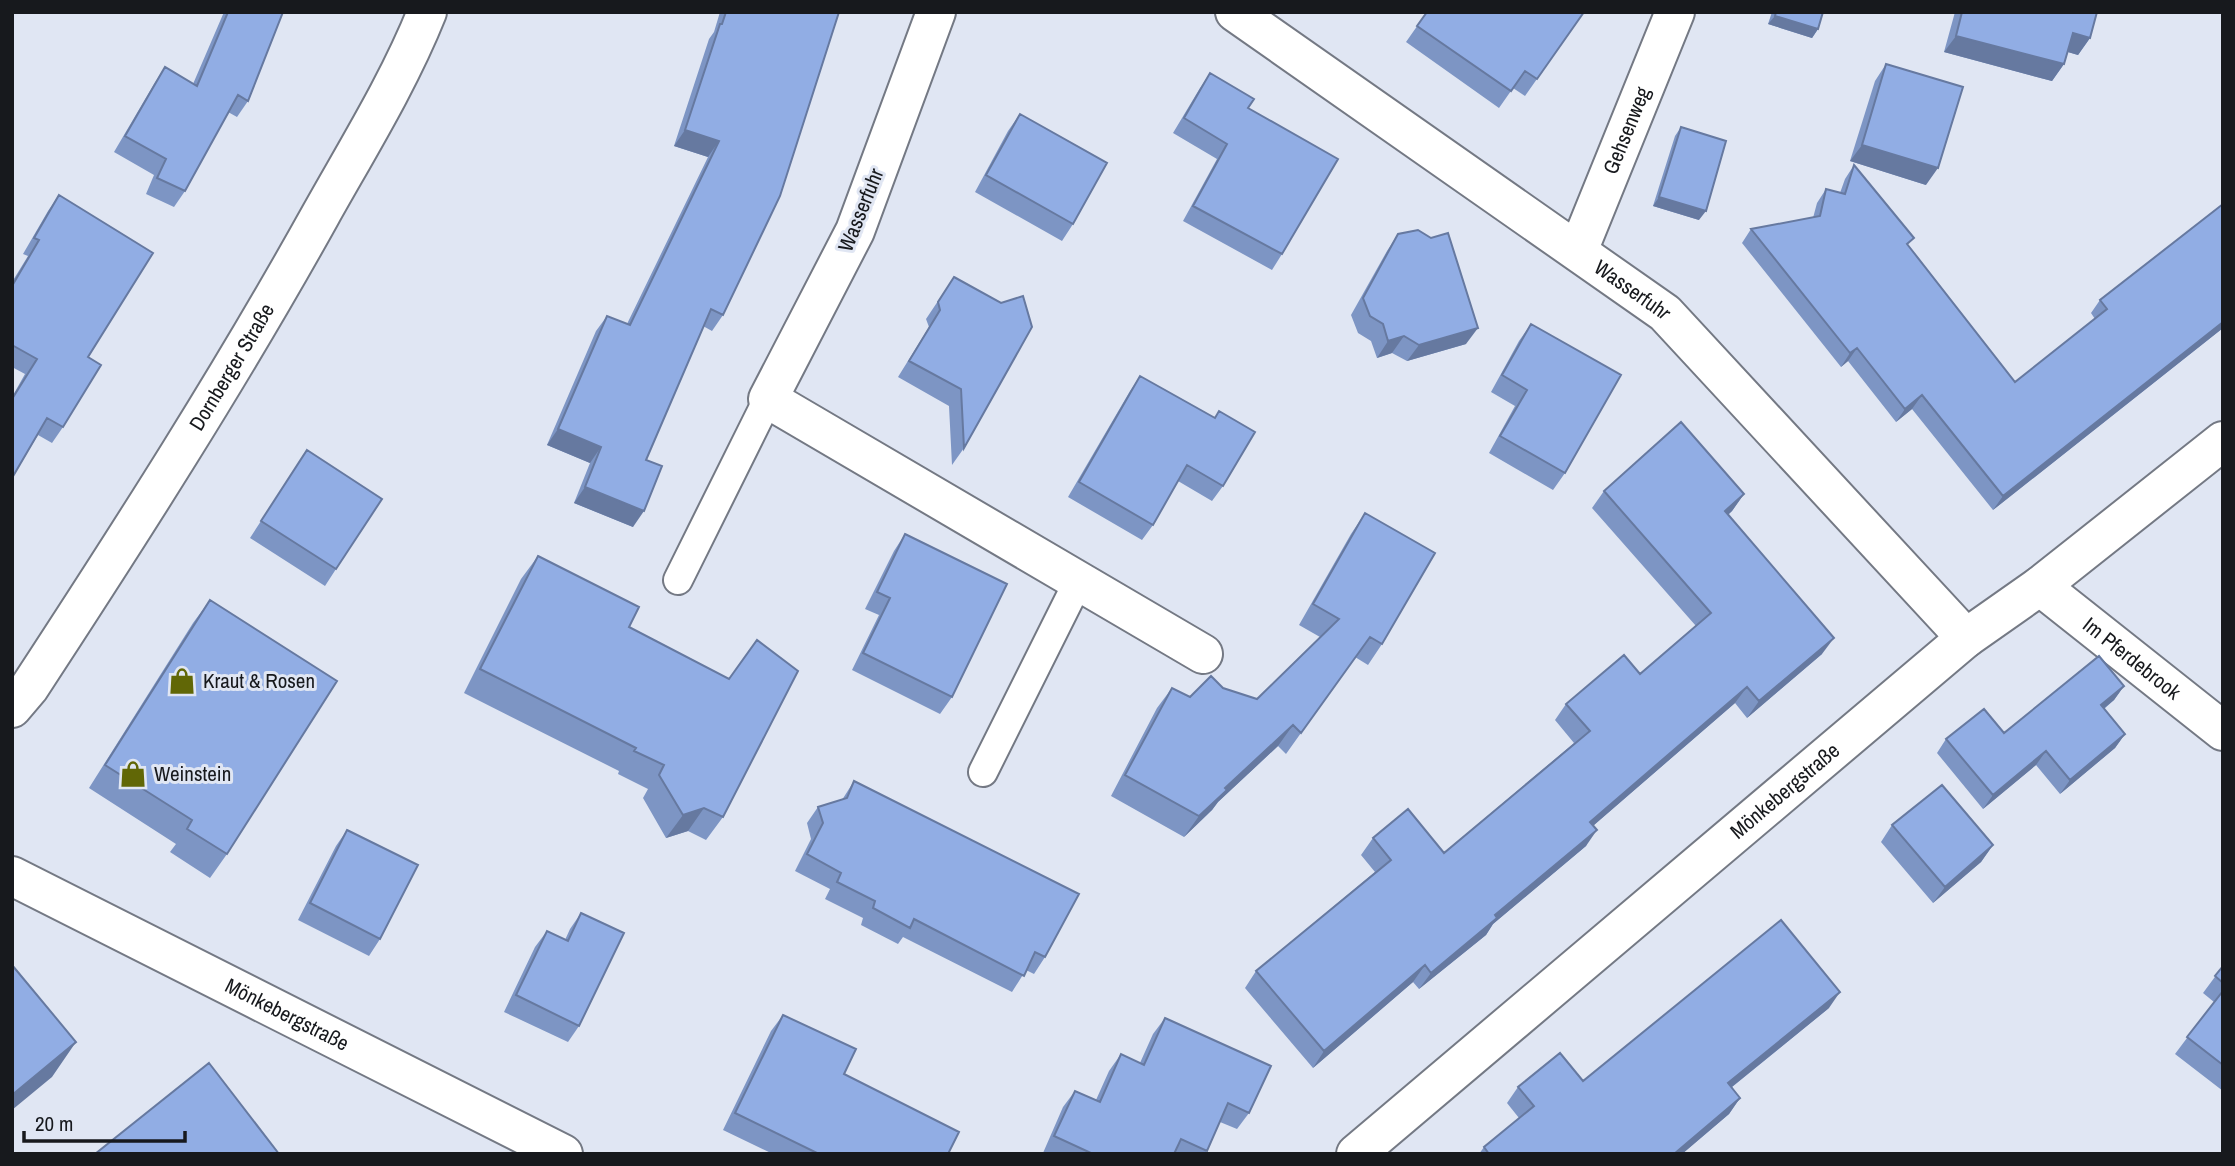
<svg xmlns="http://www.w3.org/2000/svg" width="2235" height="1166" font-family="'Archivo Narrow',sans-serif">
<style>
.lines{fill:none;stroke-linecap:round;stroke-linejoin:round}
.lane-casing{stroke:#747984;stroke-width:32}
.street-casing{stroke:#747984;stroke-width:42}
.secondary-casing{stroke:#747984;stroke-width:42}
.lane{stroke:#fff;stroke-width:28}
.street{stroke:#fff;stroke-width:38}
.secondary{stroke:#fff;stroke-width:38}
.wall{fill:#7d95c4}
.shaded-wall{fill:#6679a0}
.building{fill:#91ade4;stroke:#6679a0;stroke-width:2}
.labels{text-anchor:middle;stroke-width:6;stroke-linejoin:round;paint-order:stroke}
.street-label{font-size:21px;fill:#17191d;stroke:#e0e6f3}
.poi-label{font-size:21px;fill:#17191d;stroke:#e0e6f3;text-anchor:start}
</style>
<rect width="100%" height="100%" fill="#e0e6f3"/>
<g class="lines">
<defs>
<path id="lane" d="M678,580L768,399
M983,772L1078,582"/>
<g id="street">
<path d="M936,12L855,231L768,399L1203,654"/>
<path id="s1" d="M1235,12L1665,313L1966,638"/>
<path id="s2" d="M1578,251L1675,12"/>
<path id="s3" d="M2040,586L2223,731"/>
<path id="s4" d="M12,876L563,1154"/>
<path id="s5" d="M1356,1154L1966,638L2040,586L2223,441"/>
</g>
<g id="secondary">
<path id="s6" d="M12,708L29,688C131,532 231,376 321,214C358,148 399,82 427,12"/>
</g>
</defs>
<use href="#lane" class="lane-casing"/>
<use href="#street" class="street-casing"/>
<use href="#secondary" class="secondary-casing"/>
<use href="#lane" class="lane"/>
<use href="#street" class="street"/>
<use href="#secondary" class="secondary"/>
</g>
<path class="wall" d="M224,12H283L248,101L237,117L228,112L185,191L174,207L146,194L154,175L114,152L154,84L165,67L193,84Z
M720,12H839L723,315L712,331L703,326L646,460L633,527L574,503L590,463L547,445L596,331L607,316L627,324L708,157L674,146L709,39L714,32Z
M1427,12H1584L1525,96L1513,88L1499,108L1406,42Z
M1772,12H1823L1818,29L1812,38L1768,24Z
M1955,12H2097L2090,38L2078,55L2068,52L2064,64L2052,81L1944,52Z
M1886,64L1926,185L1850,161L1875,81Z
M1210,73L1248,108L1282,254L1272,270L1183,221L1217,159L1173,133L1200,88Z
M1020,114L1073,224L1062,241L975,192L1008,131Z
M1681,127L1699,220L1653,206L1675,136Z
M1854,165L1909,246L2015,382L2095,319L2091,313L2100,300L2223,204V328L1993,510L1912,409L1896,422L1848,361L1841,367L1742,243L1751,229L1813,218L1817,203L1826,189L1840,193L1845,179Z
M59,195L88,357L63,427L52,443L38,435L12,478V397L25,374L12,367V282L28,256L23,254L48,211Z
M1398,234L1466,344L1407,361L1392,353L1377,358L1371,341L1358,333L1351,315L1387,251Z
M954,277L964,448L952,465L949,406L898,377L929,327L926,319Z
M1531,324L1565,473L1553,490L1489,453L1515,406L1491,392L1519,341Z
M1140,376L1223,486L1212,501L1178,481L1153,525L1142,540L1068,497L1130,391Z
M307,450L336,569L325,586L250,538Z
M1604,491L1744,494L1732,511L1728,515L1822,654L1747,718L1735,703L1594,825L1586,846L1493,924L1486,935L1419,989L1413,982L1313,1068L1245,988L1256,971L1375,872L1361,855L1373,838L1444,853L1574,743L1555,720L1566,704L1640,674L1696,626L1592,508Z
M1365,513L1382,644L1368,665L1355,657L1286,754L1278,746L1218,802L1212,810L1184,837L1111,796L1157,708L1172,688L1190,697L1223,688L1257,699L1320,637L1299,625L1351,534Z
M905,534L952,697L940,714L852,670L879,615L865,609L894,551Z
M538,556L629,627L723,817L706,840L688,831L666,838L643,798L648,789L618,774L619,771L464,693L521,579Z
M210,600L227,854L210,878L170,852L176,844L89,788L193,623Z
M2124,686L2114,700L2104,709L2125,734L2115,748L2060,794L2036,765L1983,809L1937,753L1946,739L2004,733Z
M854,781L1045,957L1034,974L1026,970L1012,992L903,937L898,944L861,925L863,918L825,899L830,889L795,871L811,839L807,823L818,807L842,800Z
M1892,825L1993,845L1981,862L1933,903L1881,842Z
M347,830L380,939L369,956L298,920L336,846Z
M581,913L579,1026L568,1042L504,1012L535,947L547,931L565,940L570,929Z
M2223,966V1091L2175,1054L2214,1002L2203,993Z
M1829,1008L1732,1087L1740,1098L1729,1114L1682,1154H1479L1484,1147L1519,1118L1507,1103L1518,1087L1583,1081Z
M783,1015L844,1074L948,1154H773L723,1130L771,1031Z
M1165,1018L1249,1113L1237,1129L1220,1122L1205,1154L1043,1153L1063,1107L1075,1091L1096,1100L1109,1071L1121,1054L1140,1063L1153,1034Z"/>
<path class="shaded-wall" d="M1775,16L1818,29L1812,38L1768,24Z
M2073,33L2090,38L2078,55L2061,50Z
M1956,36L2064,64L2052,81L1944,52Z
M685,130L719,141L708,157L674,146Z
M1862,145L1938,168L1926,185L1850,161Z
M1659,197L1706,211L1699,220L1653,206Z
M2223,322V328L1993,510L2003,496Z
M1478,328L1466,344L1407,361L1419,345Z
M1404,336L1392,353L1377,358L1388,341Z
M1857,348L1848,361L1841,367L1850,353Z
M1922,395L1912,409L1896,422L1905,409Z
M558,429L601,447L590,463L547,445Z
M585,487L644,511L633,527L574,503Z
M1744,494L1732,511L1713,528L1725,511Z
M1834,638L1822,654L1747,718L1759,701Z
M2124,686L2114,700L2091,719L2101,705Z
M1747,687L1735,703L1579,838L1590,822Z
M1293,725L1278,746L1218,802L1212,810L1184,837L1199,816L1225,788Z
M2125,734L2115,748L2060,794L2070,780Z
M2046,751L2036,765L1983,809L1993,795Z
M704,808L688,831L666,838L683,815Z
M1597,830L1586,846L1493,924L1486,935L1419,989L1431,973L1495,915Z
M1993,845L1981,862L1933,903L1945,887Z
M1425,965L1413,982L1313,1068L1324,1051Z
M1840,992L1829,1008L1717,1099L1728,1083Z
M76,1042L52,1077L12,1110V1095Z
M1740,1098L1729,1114L1682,1154H1674Z"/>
<path class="building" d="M228,12H283L248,101L238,95L185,191L157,178L166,159L125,136L165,67L197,86Z
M726,12H839L780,196L723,315L711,309L646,460L662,466L644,511L585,487L601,447L558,429L607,316L630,325L719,141L685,130L720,24H722Z
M1427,12H1584L1537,79L1525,71L1511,91L1417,26Z
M1776,12H1823L1818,29L1775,16Z
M1962,12H2097L2090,38L2073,33L2064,64L1956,36Z
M1886,64L1963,87L1938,168L1862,145Z
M1210,73L1254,99L1248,108L1338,159L1282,254L1193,206L1227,144L1184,118Z
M1020,114L1107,163L1073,224L986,175Z
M1681,127L1726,141L1706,211L1659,197Z
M1854,165L1914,238L1907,244L2015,382L2107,309L2100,300L2223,204V322L2003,496L1922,395L1905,409L1857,348L1850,353L1751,229L1820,216L1826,189L1845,194Z
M59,195L153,253L88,357L101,365L63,427L47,418L12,478V399L37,359L12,345V286L39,240L34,238Z
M1418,230L1431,238L1448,233L1478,328L1419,345L1404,336L1388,341L1383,324L1370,316L1363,298L1398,234Z
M954,277L1001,303L1023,296L1032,327L964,448L961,389L909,361L940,310L938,302Z
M1531,324L1621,375L1565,473L1500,436L1527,390L1502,375Z
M1140,376L1215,418L1219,411L1255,432L1223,486L1187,465L1153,525L1079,482Z
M1681,422L1744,494L1725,511L1834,638L1759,701L1747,687L1590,822L1597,830L1495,915L1497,918L1431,973L1425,965L1324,1051L1256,971L1391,860L1373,838L1408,809L1444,853L1590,731L1566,704L1624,655L1640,674L1711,613L1604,491Z
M307,450L382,499L336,569L261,521Z
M1365,513L1435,553L1382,644L1370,637L1301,733L1293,725L1225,788L1227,790L1199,816L1125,775L1172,688L1190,697L1211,676L1223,688L1257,699L1339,619L1313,604Z
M905,534L1007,584L952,697L863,653L890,598L877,592Z
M538,556L639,607L629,627L729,679L757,640L798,671L723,817L704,808L683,815L659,775L664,765L634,751L636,748L480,669Z
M210,600L337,681L227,854L187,829L192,820L105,765Z
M2099,656L2124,686L2101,705L2125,734L2070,780L2046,751L1993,795L1946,739L1984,709L2004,733Z
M854,781L1079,894L1045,957L1035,952L1024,976L914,919L910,928L873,908L875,901L837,882L841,873L807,854L823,823L818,807L847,798Z
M1942,785L1993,845L1945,887L1892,825Z
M347,830L418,865L380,939L310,903Z
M581,913L624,933L579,1026L516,995L547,931L568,941Z
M1781,920L1840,992L1728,1083L1740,1098L1674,1154H1489L1484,1147L1534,1106L1518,1087L1560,1053L1583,1081Z
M12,965L76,1042L12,1095Z
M2223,966V983L2215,976Z
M2223,991V1065L2187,1037Z
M783,1015L856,1049L844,1074L959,1132L948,1154H819L735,1113Z
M1165,1018L1271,1066L1249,1113L1228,1103L1207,1151L1181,1139L1174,1154H1093L1054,1136L1075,1091L1100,1102L1121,1054L1144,1065Z
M209,1063L279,1154H95Z"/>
<defs>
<symbol id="shop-bare" viewBox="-9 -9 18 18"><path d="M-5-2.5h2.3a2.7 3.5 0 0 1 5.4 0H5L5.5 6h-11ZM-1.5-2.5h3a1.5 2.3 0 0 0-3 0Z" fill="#616706" stroke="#e0e6f3" stroke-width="2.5" paint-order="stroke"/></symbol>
</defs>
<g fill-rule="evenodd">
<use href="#shop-bare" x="163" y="662" width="38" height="38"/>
<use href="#shop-bare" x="114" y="755" width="38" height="38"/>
</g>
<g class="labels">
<g class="street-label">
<text dy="7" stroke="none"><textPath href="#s2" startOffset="130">Gehsenweg</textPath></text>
<text transform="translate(861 210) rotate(-68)" y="7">Wasserfuhr</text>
<text dy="7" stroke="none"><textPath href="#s1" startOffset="485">Wasserfuhr</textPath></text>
<text dy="7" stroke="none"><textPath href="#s6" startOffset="406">Dornberger Straße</textPath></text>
<text dy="7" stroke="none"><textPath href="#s3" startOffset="117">Im Pferdebrook</textPath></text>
<text dy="7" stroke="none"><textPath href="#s5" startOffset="562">Mönkebergstraße</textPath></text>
<text dy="7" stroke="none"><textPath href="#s4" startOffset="308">Mönkebergstraße</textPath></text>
</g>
<g class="poi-label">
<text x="203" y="688">Kraut &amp; Rosen</text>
<text x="154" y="781">Weinstein</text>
</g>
</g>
<rect width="2235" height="1166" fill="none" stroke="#17191d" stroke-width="28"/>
<path d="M24 1131v10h161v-10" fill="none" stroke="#17191d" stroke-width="3.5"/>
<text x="35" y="1131" font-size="21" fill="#17191d" stroke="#e0e6f3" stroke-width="5" paint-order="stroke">20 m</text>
</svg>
